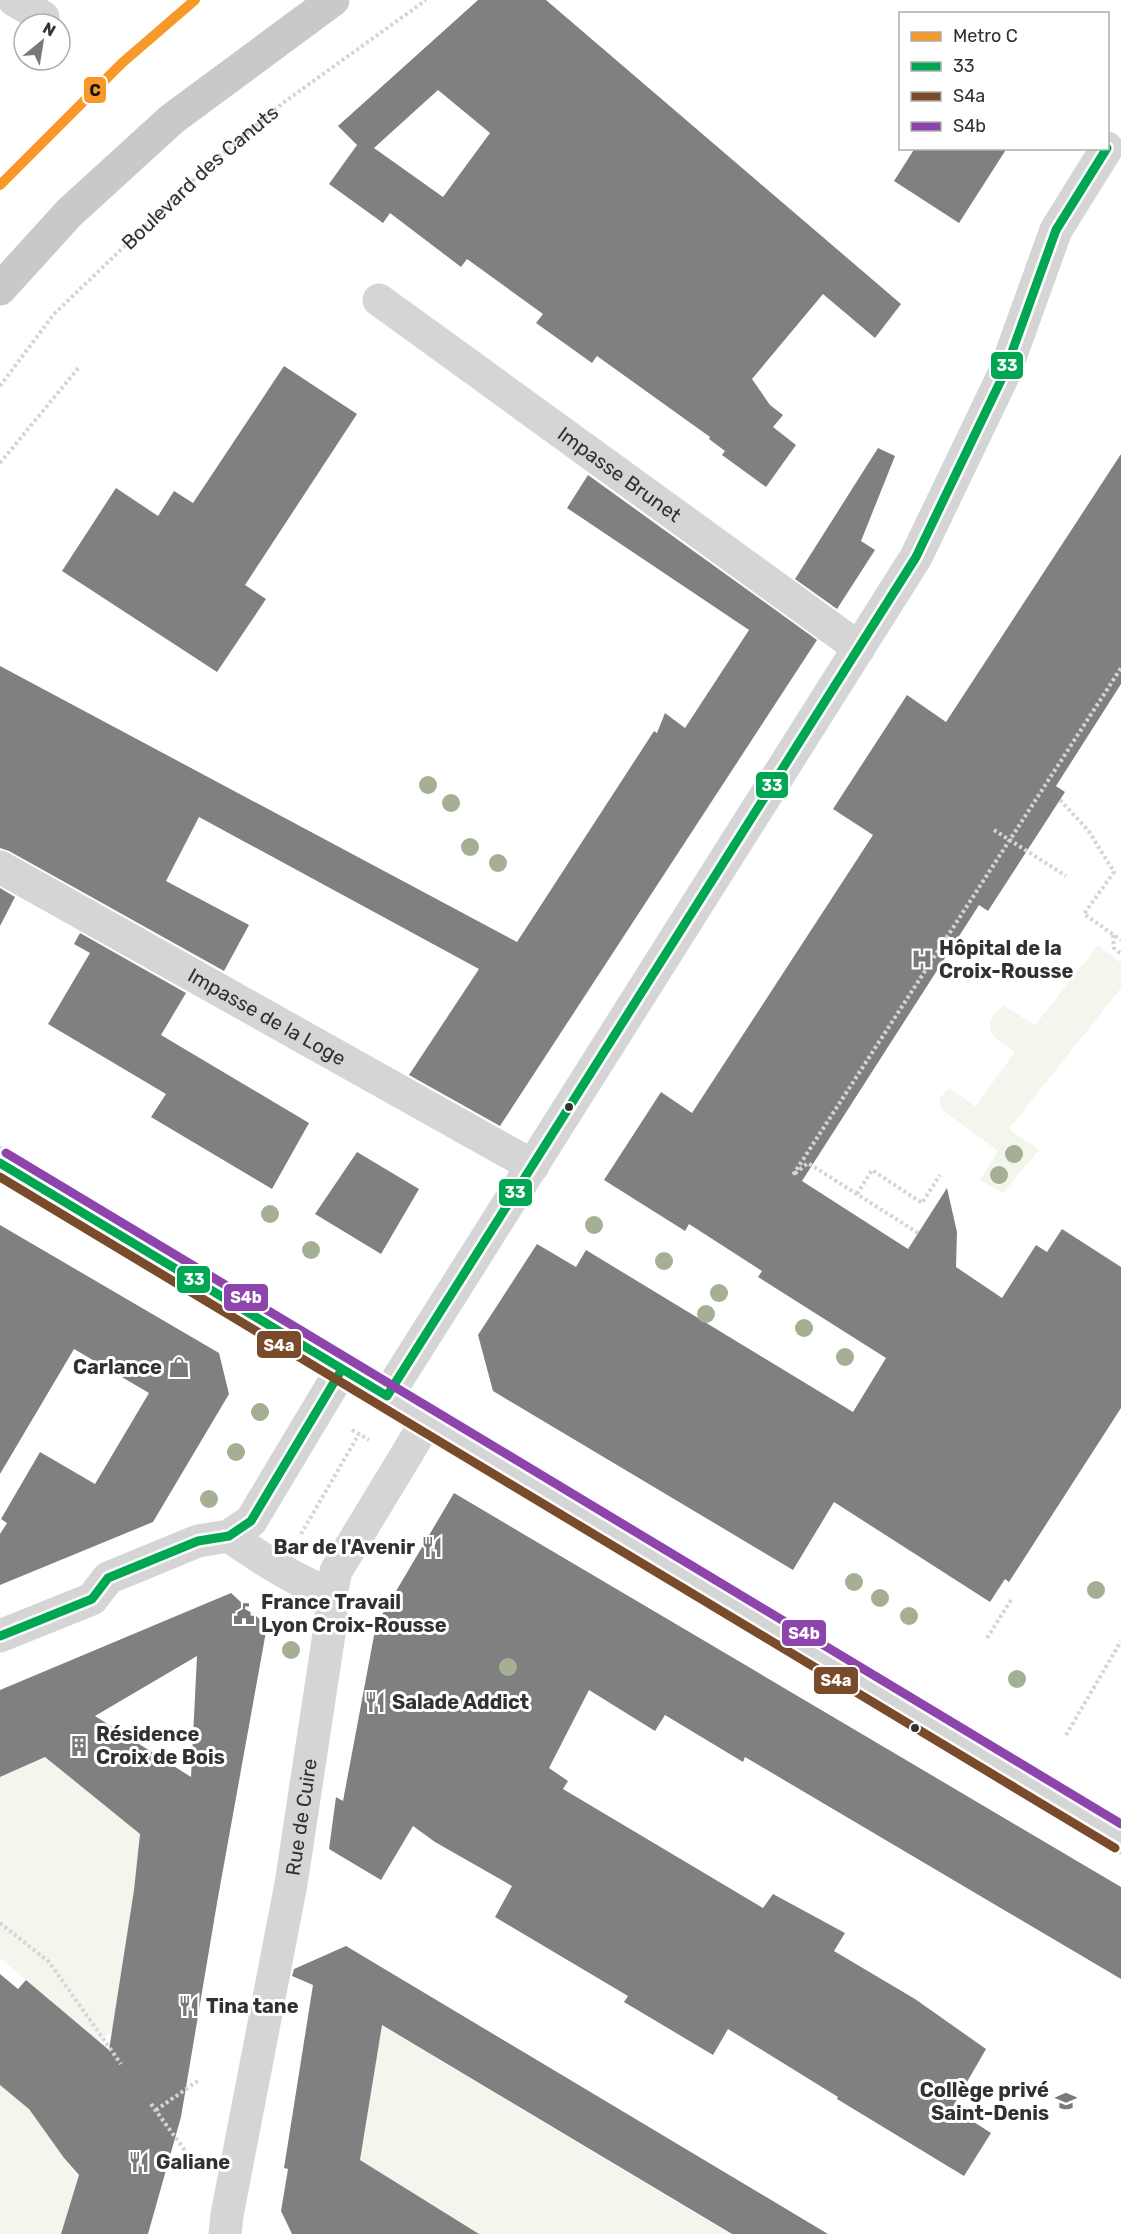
<svg xmlns="http://www.w3.org/2000/svg" width="1121" height="2234" font-family="Rubik,sans-serif">
<style>
.green{fill:#f2f6ed}
.building{fill:#808080;fill-rule:evenodd}
.lines{fill:none;stroke-linecap:round;stroke-linejoin:round}
.path{stroke:#d5d5d5;stroke-width:4;stroke-dasharray:3 3;stroke-linecap:butt}
.minor{stroke:#d5d5d5;stroke-width:33}
.major{stroke:#c9c9c9;stroke-width:33}
.bus-1-casing{stroke:#fff;stroke-width:14}
.bus-2-casing{stroke:#fff;stroke-width:14}
.bus-3-casing{stroke:#fff;stroke-width:14}
.bus-1{stroke:#00a651;stroke-width:9}
.bus-2{stroke:#7a4b2a;stroke-width:9}
.bus-3{stroke:#8e44ad;stroke-width:9}
.metro-1-casing{stroke:#fff;stroke-width:15}
.metro-1{stroke:#f79829;stroke-width:10}
.tree{fill:#a4af94}
.bus-dot{fill:#313131;stroke:#fff;stroke-width:2}
.labels{text-anchor:middle;stroke-width:6;stroke-linejoin:round;paint-order:stroke}
.street-label{font-size:20px;fill:#313131;stroke:#fff}
.poi-label{font-size:20px;font-weight:bold;fill:#313131;stroke:#fff;text-anchor:start}
.line-badge{stroke:#fff;stroke-width:2}
.badge-label{font-size:16px;text-anchor:middle;font-weight:bold;fill:#fff}
.pale-badge-label{font-size:16px;text-anchor:middle;font-weight:bold;fill:#111}
</style>
<rect width="100%" height="100%" fill="#fff"/>
<path class="green" d="M1098,945L1121,963V988L1009,1129L1039,1150L1003,1193L980,1180L998,1151L941,1109L940,1098L949,1088L975,1106L1015,1052C1002,1042 982,1035 993,1016C997,1011 999,1009 1004,1006L1035,1025Z
M45,1757L140,1834L134,1890L112,2032L88,2048L49,1999L0,1958V1777Z
M334,1997L730,2234H445L354,2198L378,2048L339,2042Z
M0,2085L20,2097L78,2178L61,2234H0Z"/>
<path class="building" d="M478,0H546L901,304L875,338L823,294L752,379L770,405L783,415L773,427L796,445L766,487L722,455L725,451L709,439L710,437L597,356L592,363L536,323L543,314L467,259L461,267L390,213L383,223L329,184L357,145L338,126ZM438,90L490,133L443,197L374,148Z
M915,148H1007L959,223L894,181Z
M284,366L357,414L245,585L266,599L217,672L62,571L116,488L158,516L174,491L193,503Z
M878,448L895,456L861,541L875,550L837,609L795,579Z
M1121,454V684L1056,786L1065,792L988,911L979,905L802,1181L908,1249L947,1188L957,1232L956,1267L1002,1298L1036,1245L1047,1252L1062,1229L1121,1267V1408L1009,1582L1005,1579L990,1602L834,1502L793,1570L493,1391L478,1335L537,1244L576,1267L586,1250L853,1412L886,1358L758,1277L762,1271L689,1224L685,1231L604,1180L661,1092L692,1113L873,835L833,809L907,695L946,722Z
M588,475L817,640L500,1126L409,1075L479,969L199,817L166,881L249,925L224,971L9,851L0,848V666L517,942L654,731L657,733L665,713L685,728L749,630L567,508Z
M0,888L15,897L0,926Z
M80,933L186,993L161,1035L309,1123L272,1189L151,1117L166,1094L48,1024L90,953L74,944Z
M357,1152L419,1189L381,1254L315,1214Z
M0,1225L219,1353L229,1394L153,1522L0,1585V1534L7,1523L1,1519L40,1452L95,1484L149,1393L74,1349L0,1474Z
M454,1493L1121,1887V1979L745,1757L743,1762L665,1715L655,1731L589,1690L549,1768L568,1781L563,1789L763,1908L773,1894L845,1933L834,1951L915,1999L986,2049L952,2108L991,2133L964,2176L837,2099L838,2097L728,2029L713,2055L624,2002L628,1996L495,1917L512,1886L435,1842L413,1826L381,1880L329,1849L336,1797L343,1801L376,1625Z
M231,1593L267,1626L217,1903L181,2117L148,2234H61L79,2175L64,2158L29,2109L0,2085V1974L18,1989L26,1980L109,2050L134,1890L140,1834L45,1757L0,1777V1690ZM197,1656L191,1777L95,1716Z
M346,1946L828,2234H732L382,2025L360,2160L479,2234H292L281,2211L288,2169L284,2168L313,1985L292,1976L294,1969Z"/>
<g class="lines">
<g class="path">
<path id="s1" d="M0,386L54,314L210,164L283,103L426,0"/>
<path d="M0,463L80,366"/>
<path d="M1060,800L1088,830L1114,872L1084,914L1121,940"/>
<path d="M994,830L1066,876"/>
<path d="M1113,935L1114,948L1121,954"/>
<path d="M857,1194L872,1170L922,1203L940,1175"/>
<path d="M918,1233L808,1163L793,1175L1121,668"/>
<path d="M352,1430L369,1440"/>
<path d="M301,1534L359,1434"/>
<path d="M987,1638L1011,1600"/>
<path d="M1066,1735L1121,1641"/>
<path d="M0,1923L49,1962L121,2064"/>
<path d="M151,2104L186,2152"/>
<path d="M156,2110L199,2080"/>
</g>
<g class="minor">
<path d="M14,0L43,17"/>
<path id="s2" d="M379,300L859,648"/>
<path id="s3" d="M0,867L533,1166"/>
<path d="M0,1163L1121,1838"/>
<path d="M387,1396L916,557L1004,374L1056,230L1107,148"/>
<path d="M229,1536C260,1558 295,1581 331,1594"/>
<path d="M0,1636L92,1599L108,1578L198,1541L229,1536L251,1521L342,1369"/>
<path id="s4" d="M225,2234L227,2215L291,1884L331,1621V1594L336,1571L428,1419"/>
</g>
<path class="major" d="M0,289L69,213L172,119L333,0"/>
<defs>
<path id="bus-1" d="M0,1163L387,1396
M387,1396L916,557L1004,374L1056,230L1107,148
M0,1636L92,1599L108,1578L198,1541L229,1536L251,1521L342,1369"/>
<path id="bus-2" d="M0,1177L1115,1848"/>
<path id="bus-3" d="M6,1153L1121,1824"/>
</defs>
<use href="#bus-1" class="bus-1-casing"/>
<use href="#bus-2" class="bus-2-casing"/>
<use href="#bus-3" class="bus-3-casing"/>
<use href="#bus-1" class="bus-1"/>
<use href="#bus-2" class="bus-2"/>
<use href="#bus-3" class="bus-3"/>
<defs>
<path id="metro-1" d="M0,185L122,63L195,0"/>
</defs>
<use href="#metro-1" class="metro-1-casing"/>
<use href="#metro-1" class="metro-1"/>
</g>
<g class="tree">
<circle cx="428" cy="785" r="9"/>
<circle cx="451" cy="803" r="9"/>
<circle cx="470" cy="847" r="9"/>
<circle cx="498" cy="863" r="9"/>
<circle cx="1014" cy="1154" r="9"/>
<circle cx="999" cy="1175" r="9"/>
<circle cx="270" cy="1214" r="9"/>
<circle cx="594" cy="1225" r="9"/>
<circle cx="311" cy="1250" r="9"/>
<circle cx="664" cy="1261" r="9"/>
<circle cx="719" cy="1293" r="9"/>
<circle cx="706" cy="1314" r="9"/>
<circle cx="804" cy="1328" r="9"/>
<circle cx="845" cy="1357" r="9"/>
<circle cx="260" cy="1412" r="9"/>
<circle cx="236" cy="1452" r="9"/>
<circle cx="209" cy="1499" r="9"/>
<circle cx="854" cy="1582" r="9"/>
<circle cx="1096" cy="1590" r="9"/>
<circle cx="880" cy="1598" r="9"/>
<circle cx="909" cy="1616" r="9"/>
<circle cx="291" cy="1650" r="9"/>
<circle cx="508" cy="1667" r="9"/>
<circle cx="1017" cy="1679" r="9"/>
</g>
<defs>
<symbol id="hospital-bare" viewBox="-9 -9 18 18"><path d="M-5-5h3v3.5h4V-5h3V5h-3V1.5h-4V5h-3Z" fill="#797979" stroke="#fff" stroke-width="2.5" paint-order="stroke"/></symbol>
<symbol id="shop-bare" viewBox="-9 -9 18 18"><path d="M-5-2.5h2.3a2.7 3.5 0 0 1 5.4 0H5L5.5 6h-11ZM-1.5-2.5h3a1.5 2.3 0 0 0-3 0Z" fill="#797979" stroke="#fff" stroke-width="2.5" paint-order="stroke"/></symbol>
<symbol id="restaurant-bare" viewBox="-9 -9 18 18"><path d="M-5-6h1v4h1v-4h1v4h1v-4h1v5L-1.5 .5V6h-2V.5L-5-1ZM5-6V6H3V1.5H1.5Q1.5-4 5-6Z" fill="#797979" stroke="#fff" stroke-width="2.5" paint-order="stroke"/></symbol>
<symbol id="civic-bare" viewBox="-9 -9 18 18"><path d="M-.6-6.5H3V-4.5H.6V-3L4-1V1h2V6H-6V1h2V-1L-.6-3ZM-1.2 2.5V6h2.4V2.5Z" fill="#797979" stroke="#fff" stroke-width="2.5" paint-order="stroke"/></symbol>
<symbol id="building-bare" viewBox="-9 -9 18 18"><path d="M-4-6H4V6H1V3H-1V6H-4ZM-2.5-4.3h1.7v1.8h-1.7ZM.8-4.3h1.7v1.8H.8ZM-2.5-1h1.7V.8h-1.7ZM.8-1h1.7V.8H.8Z" fill="#797979" stroke="#fff" stroke-width="2.5" paint-order="stroke"/></symbol>
<symbol id="school-bare" viewBox="-9 -9 18 18"><path d="M0-5L7-2L0 1L-7-2ZM-4 1L0 2.5L4 1V4Q0 6-4 4Z" fill="#797979" stroke="#fff" stroke-width="2.5" paint-order="stroke"/></symbol>
</defs>
<g fill-rule="evenodd">
<use href="#hospital-bare" x="907" y="944" width="30" height="30"/>
<use href="#shop-bare" x="164" y="1352" width="30" height="30"/>
<use href="#restaurant-bare" x="417" y="1532" width="30" height="30"/>
<use href="#civic-bare" x="229" y="1599" width="30" height="30"/>
<use href="#restaurant-bare" x="360" y="1687" width="30" height="30"/>
<use href="#building-bare" x="64" y="1731" width="30" height="30"/>
<use href="#restaurant-bare" x="174" y="1991" width="30" height="30"/>
<use href="#school-bare" x="1051" y="2086" width="30" height="30"/>
<use href="#restaurant-bare" x="124" y="2147" width="30" height="30"/>
</g>
<g class="bus-dot">
<circle cx="569" cy="1107" r="5"/>
<circle cx="915" cy="1728" r="5"/>
</g>
<g class="labels">
<g class="street-label">
<text dy="7" stroke="none"><textPath href="#s1" startOffset="290">Boulevard des Canuts</textPath></text>
<text dy="7" stroke="none"><textPath href="#s2" startOffset="297">Impasse Brunet</textPath></text>
<text dy="7" stroke="none"><textPath href="#s3" startOffset="306">Impasse de la Loge</textPath></text>
<text dy="7" stroke="none"><textPath href="#s4" startOffset="424">Rue de Cuire</textPath></text>
</g>
<g class="poi-label">
<text x="939" y="955">Hôpital de la<tspan x="939" dy="23">Croix-Rousse</tspan></text>
<text x="162" y="1374" text-anchor="end">Carlance</text>
<text x="415" y="1554" text-anchor="end">Bar de l'Avenir</text>
<text x="261" y="1609">France Travail<tspan x="261" dy="23">Lyon Croix-Rousse</tspan></text>
<text x="392" y="1709">Salade Addict</text>
<text x="96" y="1741">Résidence<tspan x="96" dy="23">Croix de Bois</tspan></text>
<text x="206" y="2013">Tina tane</text>
<text x="1049" y="2097" text-anchor="end">Collège privé<tspan x="1049" dy="23">Saint-Denis</tspan></text>
<text x="156" y="2169">Galiane</text>
</g>
</g>
<g class="line-badge">
<rect x="83" y="76" width="24" height="28" rx="6" fill="#f79829"/>
<rect x="990" y="351" width="34" height="29" rx="6" fill="#00a651"/>
<rect x="755" y="771" width="34" height="28" rx="6" fill="#00a651"/>
<rect x="498" y="1178" width="35" height="29" rx="6" fill="#00a651"/>
<rect x="176" y="1265" width="35" height="29" rx="6" fill="#00a651"/>
<rect x="223" y="1283" width="46" height="29" rx="6" fill="#8e44ad"/>
<rect x="256" y="1330" width="46" height="29" rx="6" fill="#7a4b2a"/>
<rect x="781" y="1619" width="46" height="28" rx="6" fill="#8e44ad"/>
<rect x="813" y="1666" width="46" height="29" rx="6" fill="#7a4b2a"/>
</g>
<g class="badge-label">
<text x="1007" y="371">33</text>
<text x="772" y="791">33</text>
<text x="515" y="1198">33</text>
<text x="194" y="1285">33</text>
<text x="246" y="1303">S4b</text>
<text x="279" y="1351">S4a</text>
<text x="804" y="1639">S4b</text>
<text x="836" y="1686">S4a</text>
</g>
<g class="pale-badge-label">
<text x="95" y="96">C</text>
</g>
<rect x="899" y="12" width="210" height="138" fill="#ffffff" stroke="#adadad" stroke-width="1.5"/>
<rect x="911" y="32" width="30" height="9" fill="#f79829" stroke="#adadad" stroke-width="1.5"/>
<text x="953" y="42" font-size="18" fill="#313131">Metro C</text>
<rect x="911" y="62" width="30" height="9" fill="#00a651" stroke="#adadad" stroke-width="1.5"/>
<text x="953" y="72" font-size="18" fill="#313131">33</text>
<rect x="911" y="92" width="30" height="9" fill="#7a4b2a" stroke="#adadad" stroke-width="1.5"/>
<text x="953" y="102" font-size="18" fill="#313131">S4a</text>
<rect x="911" y="122" width="30" height="9" fill="#8e44ad" stroke="#adadad" stroke-width="1.5"/>
<text x="953" y="132" font-size="18" fill="#313131">S4b</text>
<g transform="translate(42 42) rotate(30)"><circle r="28" fill="#ffffff" stroke="#adadad" stroke-width="1.5"/>
<path d="M0-4.5L10 22L0 15L-10 22Z" fill="#797979"/>
<text y="-9" font-size="16" font-weight="bold" text-anchor="middle" fill="#313131">N</text>
</g>
</svg>
